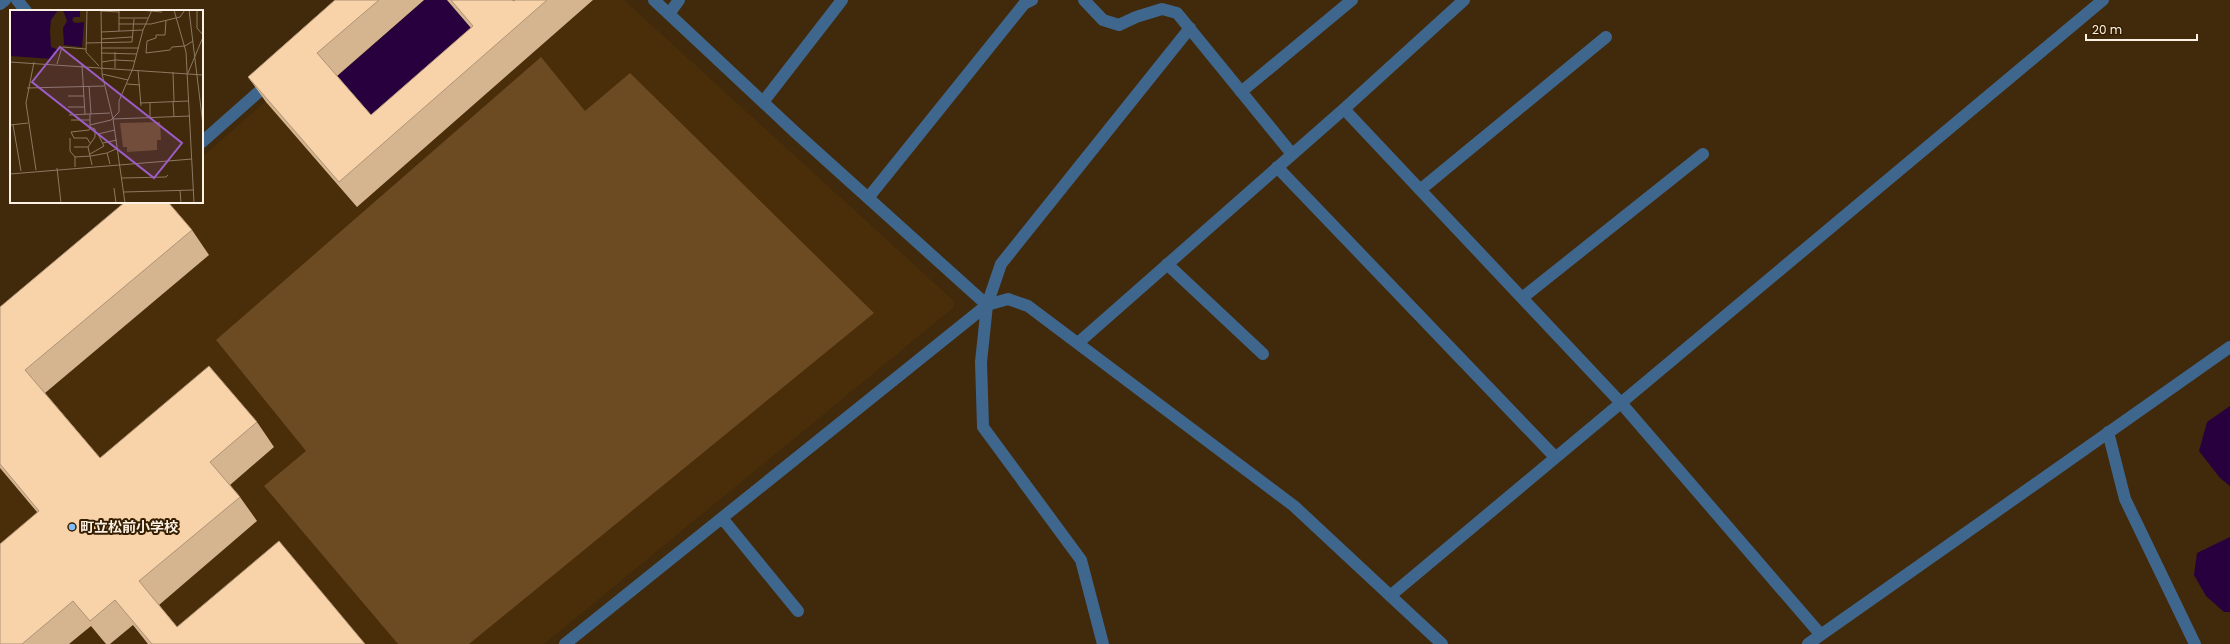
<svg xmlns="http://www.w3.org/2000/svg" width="2230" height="644" font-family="Poppins,'Noto Sans JP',sans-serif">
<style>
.built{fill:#4a2e09}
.green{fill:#6c4b23}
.water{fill:#28003e}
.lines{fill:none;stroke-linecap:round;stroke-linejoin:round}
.minor{stroke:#3f678e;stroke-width:12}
.wall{fill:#d5b590}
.building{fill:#f8d2a8;stroke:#ae9376}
.poi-dot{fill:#80bdfa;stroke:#361f01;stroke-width:1.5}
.labels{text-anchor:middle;stroke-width:4;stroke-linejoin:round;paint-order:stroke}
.poi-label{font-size:14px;font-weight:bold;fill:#fdf1e5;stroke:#361f01;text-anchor:start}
.inset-road{fill:none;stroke:#8c7962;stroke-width:1}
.view{fill:#9c5dc8;fill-opacity:0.15;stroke:#9c5dc8;stroke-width:2}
.inset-edge{fill:none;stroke:#fdf1e5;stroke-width:2}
</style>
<rect width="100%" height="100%" fill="#41290b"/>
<path class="built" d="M381,0H624L954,301L953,308L544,644H0V331L150,202H202V157Z"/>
<path class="green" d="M541,57L585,111L630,73L874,313L469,644H398L264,486L306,451L216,340Z"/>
<path class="water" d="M424,0H447L491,51L389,140L335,78Z
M2230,406V486L2220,478L2199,451L2207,422Z
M2230,537V612H2224L2206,596L2194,575L2197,553Z"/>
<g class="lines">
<path class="minor" d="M17,0L26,11
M1084,0L1103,20L1119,25L1136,17L1162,9L1177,13L1292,154
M0,4L5,0
M669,14L679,0
M1241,92L1352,0
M763,102L842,0
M1344,109L1621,403L1821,635
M202,142L270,82
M1277,167L1555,457
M1420,190L1606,37
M868,198L1024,4L1032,0
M1167,264L1263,354
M1522,298L1703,154
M987,305L1008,299L1028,306L1294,506L1442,644
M1078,343L1344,109L1464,0
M2108,432L2125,499L2195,644
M722,518L798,611
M1390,596L2103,0
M565,644L987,305L796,133L654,0
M1103,644L1081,560L983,427L981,362L987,305L1001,264L1190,28
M1808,644L2230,347"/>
</g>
<path class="wall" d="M335,0H424L337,76L371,115L471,28L447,0H512L514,1L515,0H593L357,207L266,102L248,77Z
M192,230L209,255L45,393L100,458L257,422L274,447L230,485L240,497L257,521L159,605L177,627L365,644H148L133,625L110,644H106L91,626L69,644H0L37,512L0,468V307Z"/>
<path class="building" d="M335,0H379L317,53L371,115L473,26L451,0H512L514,1L515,0H547L339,182L248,77Z
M125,202H168L192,230L25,370L100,458L209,366L257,422L210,462L240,497L139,581L177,627L279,541L365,644H152L115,600L90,621L73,601L22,644H0V544L39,511L0,464V307Z"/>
<circle class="poi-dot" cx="72" cy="527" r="4"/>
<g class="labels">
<g class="poi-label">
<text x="80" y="532">町立松前小学校</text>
</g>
</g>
<g transform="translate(10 10)">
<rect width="193" height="193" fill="#41290b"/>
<path d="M150,112L151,130H147V140L117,142V137H113L110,113Z" fill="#6c4b23"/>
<path d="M0,0H48L41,10L40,20L41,37L49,40L48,43L43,42V49L0,46ZM53,0H70V7H64L62,10L65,13L74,12L72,37L54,35L53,18L57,11Z" fill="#28003e"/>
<path class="inset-road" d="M77,0L76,42L89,56M91,0L92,64L103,109M129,0L152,2M164,0L176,42L184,193M179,0L193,115M187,0V18L193,25M91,1L109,2M109,8H138M156,10L155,25H146V28L137,31L136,43L160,40L162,37L175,36L183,31M109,14H141L170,7L175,0M109,21V0M91,22L133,20M91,29L122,27M76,33L122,32L124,9M91,38H129M91,43L127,44M105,50L125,51M0,52L193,65M24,52L16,93L26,160M92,52L105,50M47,54L52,37L76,39M72,55L75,104M105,58V42M128,60L131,96M163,62L164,91M178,63L193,27M92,64L118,70M117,74L130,75M79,76L81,104M17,78L94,76M58,86H74M163,91L164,107M130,93L179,91M140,93V108M58,97H75M80,104V117L85,119V127L78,137L82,155M59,105L100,103M61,110H80M0,115L18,113M3,115L11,161M80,115L101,110L109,102V91L123,58L133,20L142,0M88,124L105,120M60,128V141L65,147V157M80,133L77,128H64L61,122L79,120L81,118M93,133L107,130M64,137H78M97,143L108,138M80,144L94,136L88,124M81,146L97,143L100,154M65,147L81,146M47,158L51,193M0,164L182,149M112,168L156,167L158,165M104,178L106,193M170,180L171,193M114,182L184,180M115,193L103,109L180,106"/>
<path class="view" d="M50,37L172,133L144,168L22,72Z"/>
<rect width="193" height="193" class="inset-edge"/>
</g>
<path d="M2086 34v6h111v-6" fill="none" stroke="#fdf1e5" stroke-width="2"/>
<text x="2092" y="34" font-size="12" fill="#fdf1e5" stroke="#361f01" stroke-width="3" paint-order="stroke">20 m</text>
</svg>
